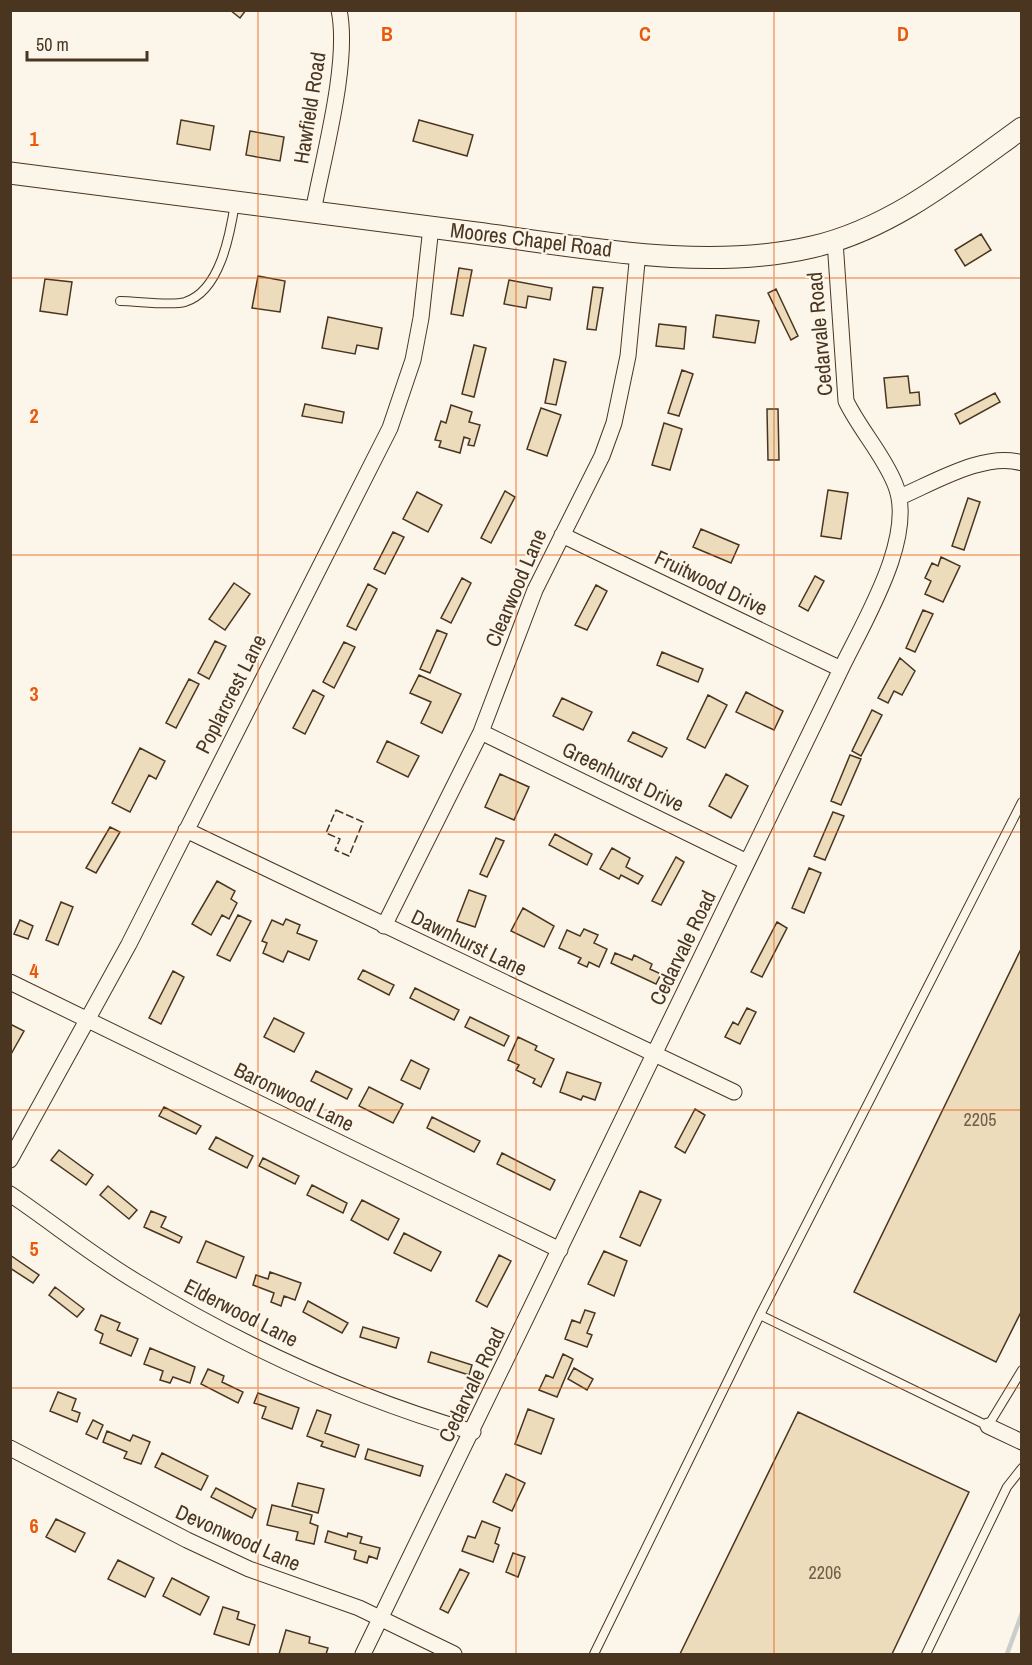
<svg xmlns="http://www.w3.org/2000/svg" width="1032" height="1665" font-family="'Archivo Narrow',sans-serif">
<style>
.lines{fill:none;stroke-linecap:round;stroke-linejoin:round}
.stream{stroke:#c9cecd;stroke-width:4.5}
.building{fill:#ecdcbc;stroke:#4a3520;stroke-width:1.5}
.lane-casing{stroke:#4a3520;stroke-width:10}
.street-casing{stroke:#4a3520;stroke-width:17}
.secondary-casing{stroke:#4a3520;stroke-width:23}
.lane{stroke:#fbf6e9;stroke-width:8}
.street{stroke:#fbf6e9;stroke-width:15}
.secondary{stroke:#fbf6e9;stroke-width:21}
.fence{stroke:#4a3520;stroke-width:1.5;stroke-dasharray:8 3;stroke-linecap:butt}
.grid{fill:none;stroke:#e8590c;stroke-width:1.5;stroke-opacity:0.55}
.labels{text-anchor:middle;stroke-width:4.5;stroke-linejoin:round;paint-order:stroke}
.number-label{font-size:18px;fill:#725f47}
.street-label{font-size:21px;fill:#4a3520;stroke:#fbf6e9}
.grid-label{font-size:20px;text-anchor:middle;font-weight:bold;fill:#e8590c;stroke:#fbf6e9;stroke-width:4.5;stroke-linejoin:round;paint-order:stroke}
</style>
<rect width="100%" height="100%" fill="#fbf6e9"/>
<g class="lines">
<path class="stream" d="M1007,1654L1022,1613"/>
</g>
<path class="building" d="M230,10H246L240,18Z
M181,120L214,126L210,150L177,144Z
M419,120L473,135L467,156L413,141Z
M250,131L284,137L280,161L246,155Z
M981,234L991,250L965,266L955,250Z
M459,268L472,270L463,316L451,314Z
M258,276L285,281L280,312L252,308Z
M45,279L72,282L67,315L40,311Z
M509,280L552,288L550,300L528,296L526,308L504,304Z
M593,287L603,288L596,330L587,329Z
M776,289L798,336L791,340L768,293Z
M716,315L759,321L755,343L713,337Z
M328,317L382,328L378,349L357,345L355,354L322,348Z
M659,324L686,327L684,349L656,346Z
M474,345L486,348L474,397L462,394Z
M554,359L566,362L556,405L545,403Z
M682,370L693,374L679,416L668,413Z
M908,376L910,393L919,392L920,405L887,408L884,378Z
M995,393L1000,402L960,424L955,414Z
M305,404L344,412L342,423L302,416Z
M451,405L472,412L469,422L480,425L474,446L468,445L470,439L464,437L460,453L439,447L441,441L435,440L441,421L446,423Z
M541,408L561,415L547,456L527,449Z
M767,409H778L779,460H768Z
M664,423L682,429L670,470L652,465Z
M828,490L848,493L841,539L821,536Z
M505,491L515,497L491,543L481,538Z
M417,492L442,505L428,532L403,519Z
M968,498L980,502L964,550L952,546Z
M701,529L739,545L731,563L693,547Z
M393,532L404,537L385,574L374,569Z
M941,557L960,566L943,602L925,594L931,581L925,578L932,563L938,566Z
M815,576L824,581L808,611L799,606Z
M462,578L471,583L451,623L441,618Z
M234,583L250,594L225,630L209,619Z
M368,584L377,589L356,630L347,626Z
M596,585L607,591L587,630L575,625Z
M923,610L933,614L915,652L906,648Z
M437,630L447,634L430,673L420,669Z
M215,641L226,646L209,679L198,673Z
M344,642L355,647L334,688L323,682Z
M662,652L703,669L698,682L657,665Z
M900,658L915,671L902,695L894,691L888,703L878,698Z
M419,675L461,694L442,733L421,723L431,702L410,693Z
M189,679L199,684L176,728L166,723Z
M313,690L324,696L305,734L293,728Z
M746,692L783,711L774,730L736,712Z
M708,695L727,705L705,748L687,739Z
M562,698L592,712L583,730L553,716Z
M872,710L882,715L861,756L852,751Z
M633,732L667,748L662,757L628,741Z
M387,741L419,756L408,777L377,762Z
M140,748L165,761L156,779L149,775L130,812L112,803Z
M850,755L861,759L841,805L831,801Z
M500,774L529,787L514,820L485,807Z
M726,774L748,786L731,818L709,806Z
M833,812L844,816L825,860L814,856Z
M110,827L120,832L96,873L86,868Z
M555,834L592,854L587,865L549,845Z
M496,838L504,841L487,877L480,874Z
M612,848L630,858L626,867L643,876L638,884L621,875L619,879L600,869Z
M676,857L684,862L661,905L652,901Z
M809,868L821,873L804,913L792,908Z
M217,881L235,891L231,899L237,903L229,919L222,915L211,935L192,924Z
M469,890L486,896L475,927L457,921Z
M61,902L73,907L58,945L46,940Z
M523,908L554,926L544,947L511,931Z
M238,915L251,921L230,961L217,955Z
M286,919L300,925L297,933L317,941L309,960L288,951L283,962L263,953L267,943L262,941L272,920L283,925Z
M20,920L33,926L28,939L14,934Z
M777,922L787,928L762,977L751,972Z
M584,929L598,935L594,943L607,949L599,967L589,962L587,967L578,963L581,958L559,948L567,930L580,936Z
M1022,947V1310L996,1362L854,1292Z
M615,953L632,960L634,955L652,964L650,969L661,974L656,984L611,963Z
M363,970L394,985L389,995L358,979Z
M173,971L184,977L161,1024L149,1018Z
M415,988L459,1010L454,1020L410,998Z
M747,1008L756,1012L740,1044L725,1037L733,1022L738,1025Z
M470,1017L509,1036L504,1046L465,1027Z
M274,1018L304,1033L294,1052L264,1037Z
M10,1024L24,1031L10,1056Z
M518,1037L537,1046L535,1050L554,1059L541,1087L533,1083L535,1079L516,1070L519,1065L508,1060Z
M411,1060L429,1069L420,1089L401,1080Z
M316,1071L352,1089L347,1099L311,1081Z
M567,1072L601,1083L595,1100L583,1096L581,1100L560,1092Z
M369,1087L403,1104L393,1123L359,1106Z
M164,1107L201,1126L196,1134L159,1116Z
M695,1109L705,1115L685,1153L675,1147Z
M432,1117L480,1141L474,1152L427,1128Z
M216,1137L253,1156L247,1168L209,1149Z
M59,1150L93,1175L86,1185L51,1160Z
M502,1153L555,1180L550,1190L497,1164Z
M263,1158L299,1176L295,1184L259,1166Z
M312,1185L347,1203L343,1213L307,1195Z
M108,1186L137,1210L129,1219L100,1195Z
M640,1191L661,1200L640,1246L620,1237Z
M362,1200L399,1219L388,1240L351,1220Z
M151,1211L166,1217L161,1227L182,1237L179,1243L144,1227Z
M404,1233L441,1252L431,1271L394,1253Z
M206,1241L244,1257L236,1278L197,1262Z
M604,1251L627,1261L614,1296L588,1284Z
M10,1255L39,1275L33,1283L10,1268Z
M499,1255L511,1261L487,1307L476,1301Z
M270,1272L301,1283L295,1300L284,1296L281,1306L271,1302L274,1293L253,1285L256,1275L268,1279Z
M55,1287L84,1309L77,1317L49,1295Z
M308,1301L348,1323L342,1333L303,1312Z
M585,1310L595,1313L587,1333L592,1335L587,1347L565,1339L572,1320L580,1323Z
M101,1315L120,1323L117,1330L138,1339L131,1356L100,1343L103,1334L95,1330Z
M363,1327L399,1338L396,1348L360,1337Z
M150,1348L195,1367L190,1383L173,1377L170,1383L160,1380L163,1371L144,1364Z
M431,1352L472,1365L469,1375L428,1362Z
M563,1354L573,1359L557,1397L539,1390L546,1375L553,1378Z
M574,1368L593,1379L587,1390L568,1379Z
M208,1369L224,1376L222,1382L243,1392L238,1403L201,1384Z
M58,1392L76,1399L72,1410L80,1413L77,1422L50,1411Z
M258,1393L299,1408L292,1429L262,1418L266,1407L254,1403Z
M528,1409L554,1419L541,1454L515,1444Z
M317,1410L331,1415L325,1433L359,1445L355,1457L321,1446L323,1442L307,1436Z
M798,1412L969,1492L892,1654H680Z
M93,1420L103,1425L97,1439L86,1434Z
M107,1431L130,1441L133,1435L150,1442L141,1464L124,1458L127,1452L103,1442Z
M368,1449L423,1466L420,1476L365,1459Z
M162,1453L208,1476L201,1490L155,1467Z
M506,1474L525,1483L512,1511L493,1502Z
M298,1483L324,1489L318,1513L292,1506Z
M216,1488L256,1509L252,1518L211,1497Z
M272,1505L312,1515L310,1523L318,1526L314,1544L296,1540L298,1532L267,1525Z
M56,1519L85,1533L75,1552L46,1537Z
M482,1521L500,1528L495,1543L499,1545L493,1562L462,1551L468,1536L475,1538Z
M328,1531L347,1537L348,1533L362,1537L360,1543L380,1548L377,1559L369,1556L367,1563L354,1559L356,1551L325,1542Z
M513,1553L525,1557L518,1577L506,1572Z
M118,1560L154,1578L145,1597L108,1579Z
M460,1569L469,1573L448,1613L440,1609Z
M172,1578L209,1597L200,1615L163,1596Z
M223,1607L239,1612L237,1619L255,1625L249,1645L214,1634Z
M286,1630L310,1637L309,1643L328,1648L326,1654H279Z"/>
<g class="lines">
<defs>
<path id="lane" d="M120,301C137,301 171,306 185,302C220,291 230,235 235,203
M760,1315L988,1426L1022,1370
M594,1654L760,1315L1022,802
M926,1654L1007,1487L1022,1468"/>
<path id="street" d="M313,212C323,158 350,62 339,10
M900,497C933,483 986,451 1022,463
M562,535L841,669
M481,732L747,862
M186,830L734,1092
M384,926L481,732L535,590L602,456L614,423L628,356L638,252
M10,982L560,1250
M10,1160L129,944L390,428L413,360L421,318L431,227
M10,1194C53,1223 93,1256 137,1282C241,1345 356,1398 473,1432
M988,1426L1022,1442
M10,1448L187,1540L249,1569L359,1608L454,1654
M363,1654L841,669C864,621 917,536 895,484C883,454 860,430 846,401L835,241"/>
<path id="secondary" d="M10,173C166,193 321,213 476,233C584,247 705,272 812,247C891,229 957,175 1022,128"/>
</defs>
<use href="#lane" class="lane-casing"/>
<use href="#street" class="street-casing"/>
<use href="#secondary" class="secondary-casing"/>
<use href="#lane" class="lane"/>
<use href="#street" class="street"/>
<use href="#secondary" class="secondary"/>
<path class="fence" d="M336,810L363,822L349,856L335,850L340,839L326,833Z"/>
</g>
<path class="grid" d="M258,10V1654M516,10V1654M774,10V1654M10,278H1022M10,555H1022M10,832H1022M10,1110H1022M10,1388H1022"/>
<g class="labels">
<g class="number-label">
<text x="980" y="1126">2205</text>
<text x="825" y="1579">2206</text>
</g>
<g class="street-label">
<text transform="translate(310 108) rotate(-81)" y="7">Hawfield Road</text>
<text transform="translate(531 240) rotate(7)" y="7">Moores Chapel Road</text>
<text transform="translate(820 334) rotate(-95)" y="7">Cedarvale Road</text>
<text transform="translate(711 583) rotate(26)" y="7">Fruitwood Drive</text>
<text transform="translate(516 588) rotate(-67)" y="7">Clearwood Lane</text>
<text transform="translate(231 694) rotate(-63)" y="7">Poplarcrest Lane</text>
<text transform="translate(623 777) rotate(26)" y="7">Greenhurst Drive</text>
<text transform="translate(469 943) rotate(26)" y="7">Dawnhurst Lane</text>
<text transform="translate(683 948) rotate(-64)" y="7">Cedarvale Road</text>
<text transform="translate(294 1097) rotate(26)" y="7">Baronwood Lane</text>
<text transform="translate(241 1313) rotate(27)" y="7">Elderwood Lane</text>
<text transform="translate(472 1385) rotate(-64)" y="7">Cedarvale Road</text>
<text transform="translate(238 1538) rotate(24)" y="7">Devonwood Lane</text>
</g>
</g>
<g class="grid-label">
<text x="387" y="41">B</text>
<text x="645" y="41">C</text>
<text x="903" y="41">D</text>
<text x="34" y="146">1</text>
<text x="34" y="423">2</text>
<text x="34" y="701">3</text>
<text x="34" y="978">4</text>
<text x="34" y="1256">5</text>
<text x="34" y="1533">6</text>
</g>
<rect width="1032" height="1665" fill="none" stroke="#4a3520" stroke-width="24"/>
<path d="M27 51v9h120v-9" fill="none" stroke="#4a3520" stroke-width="3"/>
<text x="36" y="51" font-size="18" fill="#4a3520" stroke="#fbf6e9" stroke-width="4.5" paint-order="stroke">50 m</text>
</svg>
